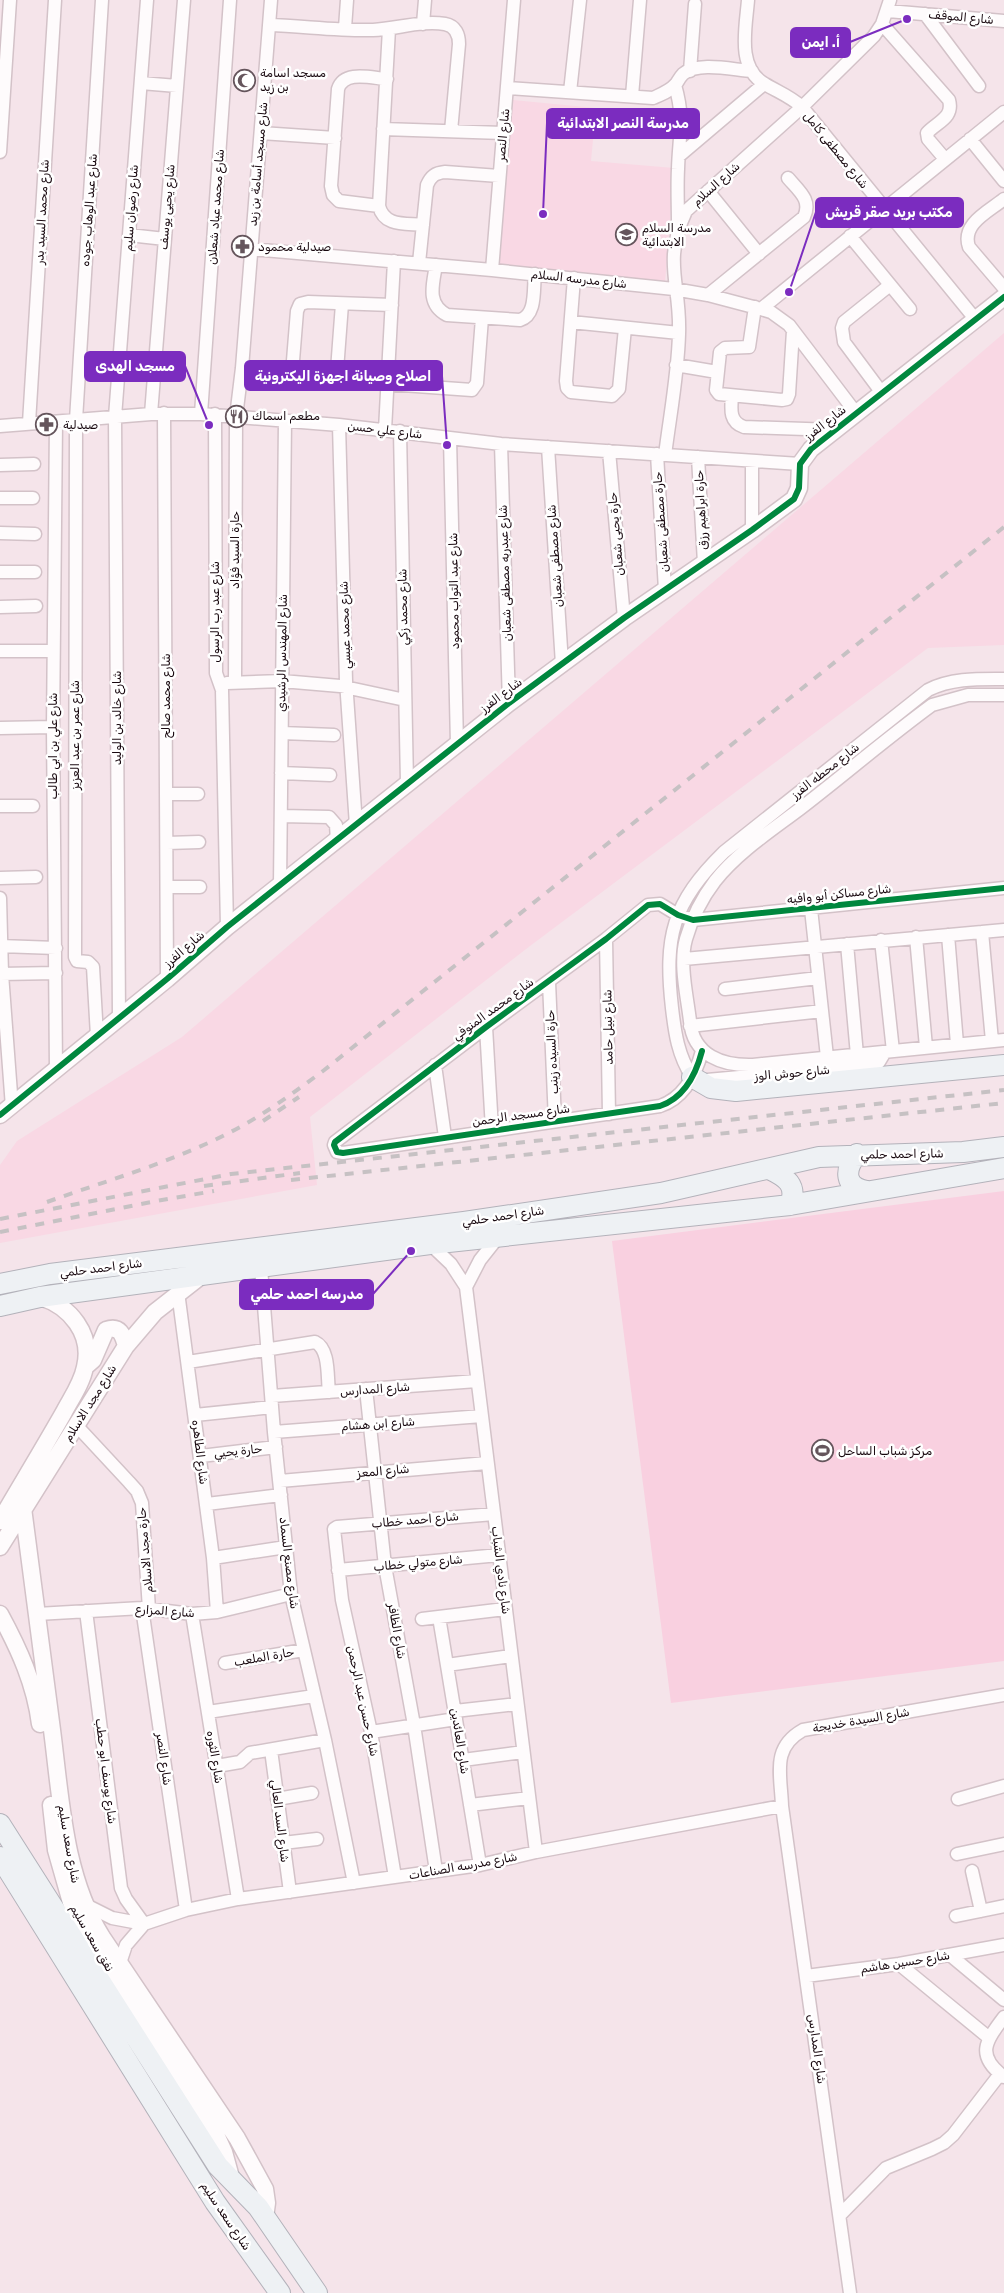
<svg xmlns="http://www.w3.org/2000/svg" width="1004" height="2293" font-family="Rubik,Cairo,sans-serif">
<style>
.built{fill:#f9d8e4}
.garden{fill:#f9d0e0}
.lines{fill:none;stroke-linecap:round;stroke-linejoin:round}
.minor-casing{stroke:#d3c2c8;stroke-width:15}
.tertiary-casing{stroke:#d3c2c8;stroke-width:19}
.primary-casing{stroke:#b3b2ba;stroke-width:22}
.minor{stroke:#fefbfc;stroke-width:12}
.tertiary{stroke:#fefbfc;stroke-width:16}
.primary{stroke:#eef1f4;stroke-width:20}
.rail{stroke:#c6c1c3;stroke-width:4;stroke-dasharray:9 9;stroke-linecap:butt}
.cycleway-casing{stroke:#fff;stroke-width:9}
.cycleway{stroke:#00873e;stroke-width:6}
.labels{text-anchor:middle;stroke-width:5;stroke-linejoin:round;paint-order:stroke}
.street-label{font-size:12px;fill:#18080f;stroke:#fff}
.poi-label{font-size:12px;fill:#18080f;stroke:#fff;text-anchor:start}
.leader{fill:none;stroke:#7b2cbf;stroke-width:2}
.callout-dot{fill:#7b2cbf;stroke:#fff;stroke-width:2}
.callout{fill:#7b2cbf;stroke:#7b2cbf;stroke-width:2}
.callout-label{font-size:14px;text-anchor:middle;font-weight:bold;fill:#fff}
</style>
<rect width="100%" height="100%" fill="#f5e4ea"/>
<path class="built" d="M513,100L596,108L591,161L674,168L665,283L496,266Z
M1004,333V645L928,648L530,946L310,1117L317,1185L0,1243V1165L17,1141L182,1037Z"/>
<path class="garden" d="M1004,1191V1661L671,1703L612,1241Z"/>
<g class="lines">
<defs>
<path id="minor" d="M748,0C746,27 736,68 765,84C778,92 790,96 802,107L976,320
M888,11L1004,21
M925,14L979,86
M423,24L425,0
M882,24L949,100C954,118 937,122 927,133L928,139L945,159
M269,25C303,26 339,31 373,30C397,29 422,20 445,24C456,26 459,35 459,44L451,131
M345,28L347,0
M389,29L379,206C384,227 406,223 423,225
M690,71L695,4
M141,83L177,86
M675,85C685,120 679,135 678,169C677,187 678,206 678,224
M507,88L653,98C662,94 670,91 676,84C678,81 680,77 683,74C699,61 733,70 752,71
M570,92L580,0
M632,96L640,0
M383,129L503,133
M261,133L335,138
M970,139L1004,181
M0,152L10,0
M679,156L764,84
M708,191L759,254
M1004,199C988,212 961,224 969,247L1004,288
M379,206L339,201L333,195L331,186L338,89C344,70 371,78 387,79
M129,235L165,239
M850,236L910,309
M251,249L492,270L674,289L708,295L761,309L771,312L789,325L856,413
M419,263L427,185C431,176 435,173 445,172L499,176
M436,265C433,284 426,304 447,315L520,320C537,315 533,289 535,274
M492,270L514,0
M574,278L566,381L567,388L571,392L612,396L619,389L625,328
M708,295L804,217C812,200 799,191 788,178
M755,307L749,347L725,348L720,352L716,390L719,394L782,400L787,399L789,394L793,331
M761,309L1004,112
M571,322L679,333
M676,365L717,372
M242,368L334,376L337,370L342,304
M292,373L297,311L300,304L308,302L392,305
M388,384L472,390L477,383L482,318
M882,393L844,342L842,328L844,322L890,285
M732,396C731,409 729,422 744,427L835,430
M164,413L167,979
M151,414L184,0
M201,414L230,0
M215,414L216,673L222,690L227,927
M29,423L55,0
M339,425L346,681L356,825
M0,426L151,414H201L339,425L501,444L800,464
M385,430L394,261
M400,431L407,783
M450,438L457,744
M501,444L509,703
M548,447L562,664
M609,451L624,618
M657,454L665,590
M665,455C670,415 678,374 679,334C681,283 662,263 686,211L802,107L874,36L882,24L890,0
M698,457L704,563
M752,461V530
M0,465L34,464
M0,498H33
M0,533L35,534
M0,572H35
M0,607L36,606
M0,651H53
M235,682L236,417L242,368L271,0
M227,683L282,681L340,686L405,700
M1004,695H968L932,705C887,738 845,774 801,808C772,830 738,852 715,881C702,898 692,918 686,939C679,964 687,995 690,1021C693,1056 723,1066 753,1065L1004,1040
M0,728L53,727
M282,733L334,735
M281,773L330,775
M166,794H198
M0,806H33
M281,816L329,817L336,825L337,840
M167,843L199,842
M0,878L36,877
M280,885L285,421
M167,887H200
M0,898L2,974L12,1107
M811,909L827,1057
M982,932L992,1041
M948,935L957,1044
M916,937L926,1047
M606,939L609,1114
M881,940L893,1051
M847,944L857,1055
M0,946L56,948
M684,959L1004,930
M0,974L56,973
M549,982L555,1121
M725,989L818,978
M119,1018L115,417L147,0
M690,1026L822,1011
M486,1027L492,1129
M97,1036L93,967L88,962L77,961L75,957L76,420L102,0
M702,1051C696,1074 684,1098 660,1106L343,1153L337,1152L334,1145L335,1142L486,1027L606,939L648,905L660,904L678,915L693,920L1004,888
M435,1065L445,1137
M56,1070L53,727L56,422
M692,1077C678,1055 675,1034 672,1008C664,937 672,903 724,852L928,690C952,678 978,679 1004,679
M707,1080L869,1065L879,1062L885,1052
M430,1244L451,1264L466,1287L536,1852
M261,1268L274,1432L291,1594L325,1740L354,1883
M466,1287L480,1260L499,1236
M178,1292L213,1558L217,1612
M188,1362L315,1342C330,1349 327,1377 329,1392
M366,1389L385,1566L414,1725L436,1871
M272,1396L477,1381
M195,1415L272,1407
M76,1425L129,1482L137,1491L142,1503L149,1609
M274,1432L482,1416
M201,1456L276,1447
M280,1481L487,1463
M207,1504L281,1495
M213,1558L286,1547
M338,1570L499,1555
M142,1608L186,1910
M86,1611L121,1888L126,1899L144,1924
M37,1614L142,1608L192,1614L217,1612L291,1594
M192,1614L238,1899
M439,1617L480,1865
M422,1619L505,1609
M225,1663L304,1650
M447,1665L511,1656
M455,1711L517,1704
M208,1712L314,1696
M371,1732L456,1719
M271,1750L290,1892
M463,1760L523,1752
M217,1766L240,1762L250,1753L325,1740
M277,1799L312,1793
M958,1799L1004,1786
M470,1805L529,1798
M283,1843L317,1839
M957,1854L1004,1844
M972,1871L981,1911
M395,1877L371,1732L342,1600L334,1529L337,1527L494,1514
M84,1904L112,1918L144,1924
M956,1916L1004,1906
M950,1955L1004,2000
M120,1963L126,1945L144,1924L186,1910L238,1899L480,1865L536,1852L782,1806
M899,1964L988,2037
M806,1976L899,1964L1004,1945
M1004,2017C986,2041 975,2055 1004,2077
M840,2215L886,2168L932,2149L944,2143L953,2135L1000,2074
M850,2293L782,1806C781,1774 771,1748 803,1730L1004,1695"/>
<path id="tertiary" d="M0,1115L167,979L227,927L509,703L624,618L752,530L794,499L799,488L800,464L811,449L1004,297
M85,1367L93,1360L106,1330C120,1325 123,1335 126,1346
M23,1508C33,1582 42,1656 52,1730C61,1800 64,1876 102,1937L237,2138L265,2189L267,2203L265,2217
M0,1521C21,1485 43,1449 64,1412C72,1397 82,1383 85,1367C93,1334 70,1306 40,1297
M0,1547L126,1346L155,1312L201,1276
M0,1614C19,1649 35,1684 40,1724
M51,1805L56,1850L74,1913L214,2130L224,2152L232,2181"/>
<path id="primary" d="M692,1077L711,1088L736,1091L1004,1065
M857,1154C844,1170 844,1187 867,1191
M769,1169C786,1177 798,1185 790,1205
M0,1284L50,1274L464,1222L661,1193L819,1157L963,1152L1004,1147
M0,1306L40,1297L430,1244L790,1205L1004,1168
M0,1824L218,2166L258,2207L317,2293
M0,1857L215,2202L280,2293"/>
</defs>
<use href="#minor" class="minor-casing"/>
<use href="#tertiary" class="tertiary-casing"/>
<use href="#primary" class="primary-casing"/>
<use href="#minor" class="minor"/>
<use href="#tertiary" class="tertiary"/>
<use href="#primary" class="primary"/>
<path class="rail" d="M263,1121L299,1097
M291,1180L1004,1103
M204,1186L300,1173
M47,1202C111,1179 180,1160 240,1127C269,1111 296,1091 323,1071L1004,527
M0,1219L231,1174L1004,1090
M0,1232L156,1201L214,1191"/>
<defs>
<path id="cycleway" d="M702,1051C696,1074 684,1098 660,1106L343,1153L337,1152L334,1145L335,1142L486,1027L606,939L648,905L660,904L678,915L693,920L1004,888
M0,1115L167,979L227,927L509,703L624,618L752,530L794,499L799,488L800,464L811,449L1004,297"/>
</defs>
<use href="#cycleway" class="cycleway-casing"/>
<use href="#cycleway" class="cycleway"/>
</g>
<defs>
<symbol id="mosque-ring" viewBox="-11 -11 22 22"><circle r="9.5" fill="#fff" stroke="#65555c" stroke-width="1.5"/><path d="M3.5-4.9A6 6 0 1 0 3.5 4.9A5 5 0 1 1 3.5-4.9Z" fill="#65555c"/></symbol>
<symbol id="school-ring" viewBox="-11 -11 22 22"><circle r="9.5" fill="#fff" stroke="#65555c" stroke-width="1.5"/><path d="M0-5L7-2L0 1L-7-2ZM-4 1L0 2.5L4 1V4Q0 6-4 4Z" fill="#65555c"/></symbol>
<symbol id="pharmacy-ring" viewBox="-11 -11 22 22"><circle r="9.5" fill="#fff" stroke="#65555c" stroke-width="1.5"/><path d="M-2-6h4v4h4v4h-4v4h-4v-4h-4v-4h4Z" fill="#65555c"/></symbol>
<symbol id="restaurant-ring" viewBox="-11 -11 22 22"><circle r="9.5" fill="#fff" stroke="#65555c" stroke-width="1.5"/><path d="M-5-6h1v4h1v-4h1v4h1v-4h1v5L-1.5 .5V6h-2V.5L-5-1ZM5-6V6H3V1.5H1.5Q1.5-4 5-6Z" fill="#65555c"/></symbol>
<symbol id="stadium-ring" viewBox="-11 -11 22 22"><circle r="9.5" fill="#fff" stroke="#65555c" stroke-width="1.5"/><path d="M0-5a6.5 5 0 1 0 0 10a6.5 5 0 1 0 0-10ZM-3.5-1.8h7v3.6h-7Z" fill="#65555c"/></symbol>
</defs>
<g fill-rule="evenodd">
<use href="#mosque-ring" x="232" y="68" width="25" height="25"/>
<use href="#school-ring" x="614" y="222" width="25" height="25"/>
<use href="#pharmacy-ring" x="230" y="234" width="25" height="25"/>
<use href="#restaurant-ring" x="224" y="404" width="25" height="25"/>
<use href="#pharmacy-ring" x="34" y="412" width="25" height="25"/>
<use href="#stadium-ring" x="810" y="1438" width="25" height="25"/>
</g>
<g class="labels">
<g class="street-label">
<text transform="translate(961 17) rotate(5)" y="4">شارع الموقف</text>
<text transform="translate(503 135) rotate(-85)" y="4">شارع النصر</text>
<text transform="translate(836 150) rotate(51)" y="4">شارع مصطفى كامل</text>
<text transform="translate(258 164) rotate(-85)" y="4">شارع مسجد أسامة بن زيد</text>
<text transform="translate(716 184) rotate(-42)" y="4">شارع السلام</text>
<text transform="translate(167 207) rotate(-85)" y="4">شارع يحيى يوسف</text>
<text transform="translate(216 207) rotate(-86)" y="4">شارع محمد عياد شعلان</text>
<text transform="translate(131 208) rotate(-86)" y="4">شارع رضوان سليم</text>
<text transform="translate(89 210) rotate(-86)" y="4">شارع عبد الوهاب جوده</text>
<text transform="translate(42 212) rotate(-87)" y="4">شارع محمد السيد بدر</text>
<text transform="translate(579 279) rotate(6)" y="4">شارع مدرسه السلام</text>
<text transform="translate(825 423) rotate(-38)" y="4">شارع الفرز</text>
<text transform="translate(385 430) rotate(7)" y="4">شارع علي حسن</text>
<text transform="translate(701 510) rotate(-93)" y="4">حارة ابراهيم رزق</text>
<text transform="translate(661 522) rotate(-94)" y="4">حارة مصطفى شعبان</text>
<text transform="translate(616 534) rotate(-95)" y="4">حارة يحيى شعبان</text>
<text transform="translate(235 550) rotate(-90)" y="4">حارة السيد فؤاد</text>
<text transform="translate(555 556) rotate(-94)" y="4">شارع مصطفى شعبان</text>
<text transform="translate(505 573) rotate(-92)" y="4">شارع عبدربه مصطفى شعبان</text>
<text transform="translate(454 591) rotate(-91)" y="4">شارع عبد التواب محمود</text>
<text transform="translate(403 607) rotate(-91)" y="4">شارع محمد زكي</text>
<text transform="translate(215 612) rotate(-90)" y="4">شارع عبد رب الرسول</text>
<text transform="translate(345 625) rotate(-92)" y="4">شارع محمد عيسي</text>
<text transform="translate(282 653) rotate(-89)" y="4">شارع المهندس الرشيدي</text>
<text transform="translate(501 695) rotate(-37)" y="4">شارع الفرز</text>
<text transform="translate(166 696) rotate(-90)" y="4">شارع محمد صالح</text>
<text transform="translate(117 718) rotate(-90)" y="4">شارع خالد بن الوليد</text>
<text transform="translate(75 735) rotate(-90)" y="4">شارع عمر بن عبد العزيز</text>
<text transform="translate(53 746) rotate(-90)" y="4">شارع علي بن ابي طالب</text>
<text transform="translate(825 771) rotate(-38)" y="4">شارع محطه الفرز</text>
<text transform="translate(839 894) rotate(-6)" y="4">شارع مساكن أبو وافيه</text>
<text transform="translate(184 949) rotate(-41)" y="4">شارع الفرز</text>
<text transform="translate(493 1009) rotate(-36)" y="4">شارع محمد المنوفي</text>
<text transform="translate(608 1027) rotate(-91)" y="4">شارع نبيل حامد</text>
<text transform="translate(552 1052) rotate(-93)" y="4">حارة السيده زينب</text>
<text transform="translate(792 1073) rotate(-5)" y="4">شارع حوش الوز</text>
<text transform="translate(521 1115) rotate(-8)" y="4">شارع مسجد الرحمن</text>
<text transform="translate(902 1154) rotate(-1)" y="4">شارع احمد حلمي</text>
<text transform="translate(503 1216) rotate(-8)" y="4">شارع احمد حلمي</text>
<text transform="translate(101 1268) rotate(-7)" y="4">شارع احمد حلمي</text>
<text transform="translate(375 1389) rotate(-4)" y="4">شارع المدارس</text>
<text transform="translate(90 1403) rotate(-58)" y="4">شارع مجد الاسلام</text>
<text transform="translate(378 1424) rotate(-4)" y="4">شارع ابن هشام</text>
<text transform="translate(238 1451) rotate(-6)" y="4">حارة يحيي</text>
<text transform="translate(200 1452) rotate(83)" y="4">شارع الطاهره</text>
<text transform="translate(383 1471) rotate(-5)" y="4">شارع المعز</text>
<text transform="translate(415 1520) rotate(-5)" y="4">شارع احمد خطاب</text>
<text transform="translate(145 1550) rotate(-95)" y="4">حارة مجد الاسلام</text>
<text transform="translate(289 1563) rotate(83)" y="4">شارع مصنع السماد</text>
<text transform="translate(418 1563) rotate(-5)" y="4">شارع متولي خطاب</text>
<text transform="translate(501 1570) rotate(83)" y="4">شارع نادي الشباب</text>
<text transform="translate(165 1611) rotate(4)" y="4">شارع المزارع</text>
<text transform="translate(397 1631) rotate(80)" y="4">شارع الظافر</text>
<text transform="translate(264 1657) rotate(-10)" y="4">حارة الملعب</text>
<text transform="translate(363 1701) rotate(78)" y="4">شارع حسن عبد الرحمن</text>
<text transform="translate(861 1720) rotate(-10)" y="4">شارع السيدة خديجة</text>
<text transform="translate(460 1741) rotate(81)" y="4">شارع العائدين</text>
<text transform="translate(215 1757) rotate(81)" y="4">شارع الثوره</text>
<text transform="translate(164 1759) rotate(82)" y="4">شارع النصر</text>
<text transform="translate(106 1771) rotate(83)" y="4">شارع يوسف ابو حطب</text>
<text transform="translate(280 1821) rotate(83)" y="4">شارع السد العالي</text>
<text transform="translate(69 1844) rotate(80)" y="4">شارع سعد سليم</text>
<text transform="translate(463 1866) rotate(-10)" y="4">شارع مدرسه الصناعات</text>
<text transform="translate(92 1938) rotate(60)" y="4">نفق سعد سليم</text>
<text transform="translate(905 1962) rotate(-9)" y="4">شارع حسين هاشم</text>
<text transform="translate(817 2049) rotate(82)" y="4">شارع المدارس</text>
<text transform="translate(226 2216) rotate(56)" y="4">شارع سعد سليم</text>
</g>
<g class="poi-label">
<text x="260" y="77">مسجد اسامة<tspan x="260" dy="14">بن زيد</tspan></text>
<text x="642" y="232">مدرسة السلام<tspan x="642" dy="14">الابتدائية</tspan></text>
<text x="258" y="251">صيدلية محمود</text>
<text x="252" y="420">مطعم اسماك</text>
<text x="63" y="429">صيدلية</text>
<text x="838" y="1455">مركز شباب الساحل</text>
</g>
</g>
<path class="leader" d="M907 19L850 42M543 214L547 123M789 292L816 212M209 425L185 366M447 445L442 376M411 1251L373 1294"/>
<g class="callout-dot">
<circle cx="907" cy="19" r="5"/>
<circle cx="543" cy="214" r="5"/>
<circle cx="789" cy="292" r="5"/>
<circle cx="209" cy="425" r="5"/>
<circle cx="447" cy="445" r="5"/>
<circle cx="411" cy="1251" r="5"/>
</g>
<g class="callout">
<rect x="791" y="28" width="59" height="29" rx="5"/>
<rect x="547" y="109" width="152" height="29" rx="5"/>
<rect x="816" y="198" width="147" height="29" rx="5"/>
<rect x="85" y="352" width="100" height="29" rx="5"/>
<rect x="245" y="361" width="197" height="29" rx="5"/>
<rect x="240" y="1280" width="133" height="29" rx="5"/>
</g>
<g class="callout-label">
<text x="821" y="47">أ. ايمن</text>
<text x="623" y="128">مدرسة النصر الابتدائية</text>
<text x="889" y="217">مكتب بريد صقر قريش</text>
<text x="135" y="371">مسجد الهدى</text>
<text x="343" y="381">اصلاح وصيانة اجهزة اليكترونية</text>
<text x="307" y="1299">مدرسه احمد حلمي</text>
</g>
</svg>
